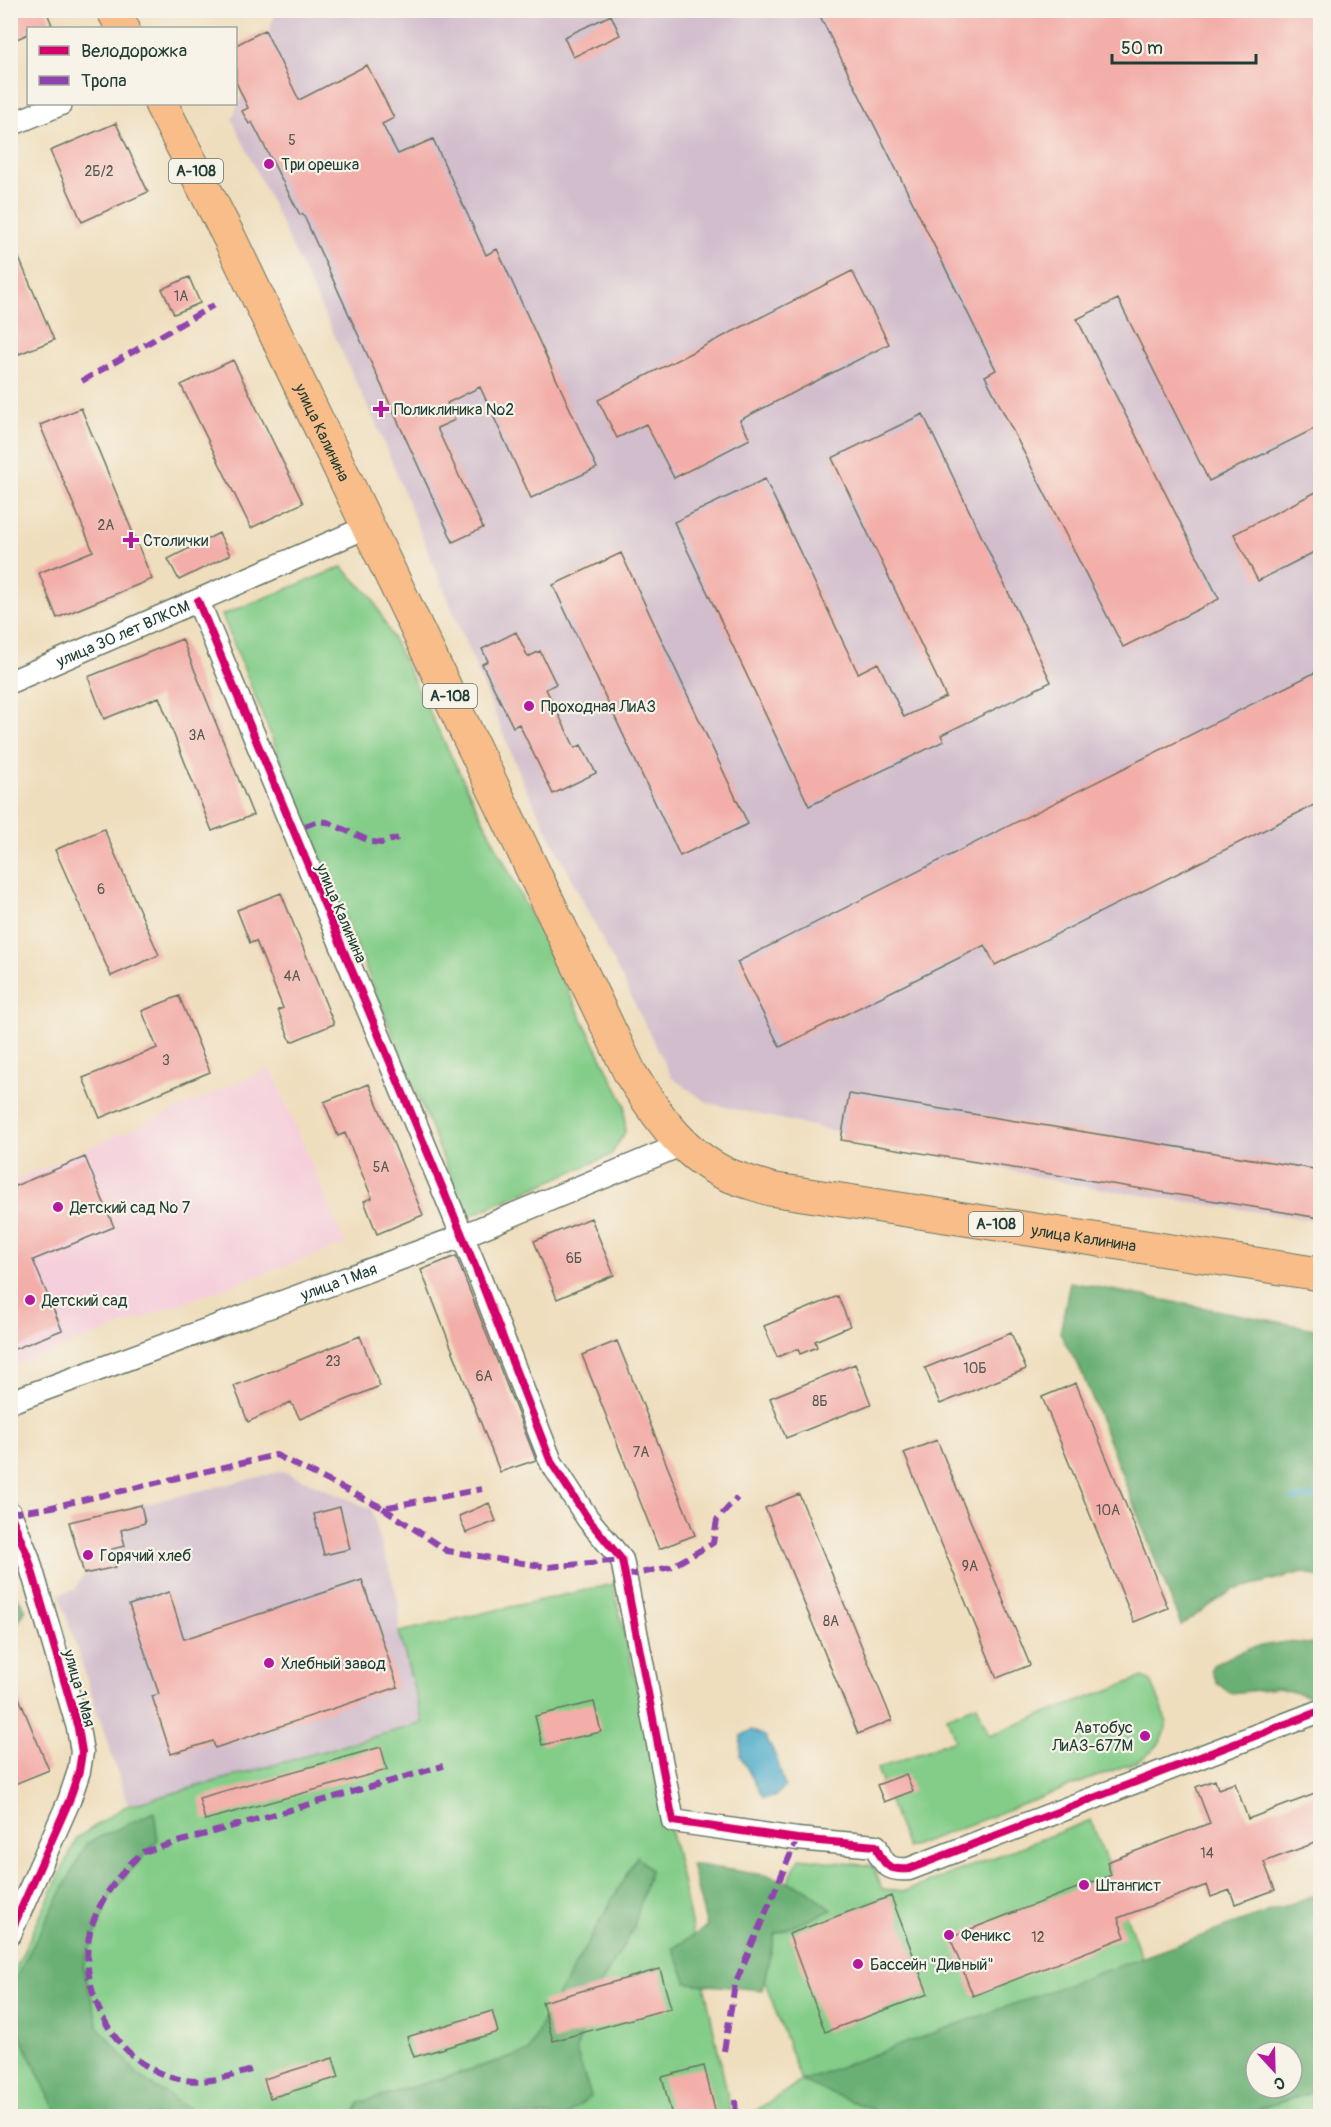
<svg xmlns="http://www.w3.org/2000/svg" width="1331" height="2127" font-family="Pangolin,sans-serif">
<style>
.built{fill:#f5cfdb}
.industrial{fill:#d1bdcc}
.green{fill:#84cd89;stroke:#52855e;stroke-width:1.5}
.forest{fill:#6bb075;stroke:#457654;stroke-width:1.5;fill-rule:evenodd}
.water{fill:#4babca;stroke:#35747f;stroke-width:1.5}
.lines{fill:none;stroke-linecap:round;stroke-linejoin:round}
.stream{stroke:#4babca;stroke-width:6}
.building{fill:#f3aea9}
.street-casing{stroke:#687564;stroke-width:25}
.highway-casing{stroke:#687564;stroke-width:35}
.street{stroke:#fff;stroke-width:22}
.highway{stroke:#f8bd88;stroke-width:33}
.quiet{stroke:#8e44ad;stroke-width:6;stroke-dasharray:12 6;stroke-linecap:butt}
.cycleway-casing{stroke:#f7f3e8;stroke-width:11}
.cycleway{stroke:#d6006c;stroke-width:8}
.poi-dot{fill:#b5179e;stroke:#f7f3e8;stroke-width:2}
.labels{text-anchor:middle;stroke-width:4.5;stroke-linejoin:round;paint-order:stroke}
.number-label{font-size:14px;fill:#545951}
.shield{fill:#f7f3e8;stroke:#60746a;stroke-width:1.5}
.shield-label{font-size:15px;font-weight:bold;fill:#1f3d34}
.poi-label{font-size:16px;fill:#1f3d34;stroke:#f7f3e8;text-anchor:start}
.street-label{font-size:16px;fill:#1f3d34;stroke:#f7f3e8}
</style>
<rect width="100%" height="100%" fill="#f7f3e8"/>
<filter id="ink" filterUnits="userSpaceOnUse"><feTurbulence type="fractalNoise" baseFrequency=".0167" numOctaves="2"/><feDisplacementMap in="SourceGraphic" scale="12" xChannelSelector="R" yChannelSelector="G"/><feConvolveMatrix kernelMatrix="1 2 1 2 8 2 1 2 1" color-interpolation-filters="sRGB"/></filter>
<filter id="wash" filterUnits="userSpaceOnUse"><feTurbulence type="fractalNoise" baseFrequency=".008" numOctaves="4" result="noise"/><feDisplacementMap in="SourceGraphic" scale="24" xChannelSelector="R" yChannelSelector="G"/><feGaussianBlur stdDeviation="1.35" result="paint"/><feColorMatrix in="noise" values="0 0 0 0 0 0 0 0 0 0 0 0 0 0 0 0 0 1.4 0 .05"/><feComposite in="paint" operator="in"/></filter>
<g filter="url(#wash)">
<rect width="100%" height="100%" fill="#efdebd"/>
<path class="built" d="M271,1068L345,1244L11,1366V1182Z"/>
<path class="industrial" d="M277,11H1320V1221L1075,1185L708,1103L672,1078L523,782L376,424L232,119Z
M283,1471L371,1509L399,1603V1632L424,1723L128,1805L59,1594L75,1590L84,1574L116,1567L112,1549L121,1530L145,1522L141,1505Z"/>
<path class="green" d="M342,567L372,597L625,1105V1132L611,1155L467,1217L222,615Z
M613,1584L681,1876L732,2116H11V1978L77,1838L124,1807L423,1723L399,1632Z
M1143,1677L1151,1681C1167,1719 1179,1736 1138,1761L907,1848L877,1769L955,1740L947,1717L977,1705L989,1735Z
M1091,1820L1142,1958L802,2081L889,2116H748L801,2081L755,1954L799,1858L873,1866L882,1889L906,1891Z
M1320,2084V2116H1236L1318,2091Z"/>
<path class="forest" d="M1070,1282L1320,1330V1578L1303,1572L1233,1590L1181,1625L1082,1373L1060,1333Z
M11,1587L26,1610L11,1633Z
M1286,1642L1320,1645V1691L1308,1696L1278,1688L1230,1693L1218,1684L1211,1670L1213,1665L1249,1648Z
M154,1812L158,1840L112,1892L83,1966L99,2028L139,2076L199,2116H58L11,2015V1987L87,1843Z
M637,1856L650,1870L633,1930L590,2002L576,2051L591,2096L566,2116H352L359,2103L529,2052L541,2025Z
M691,1864L770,1876L806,1889L832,1910L775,1934L762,1990L687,1983L673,1948L707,1927Z
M1320,1893V2084L1318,2091L1236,2116H889L801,2081ZM1256,2052H1292V2088H1256Z"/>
<path class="water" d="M751,1730L765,1736L777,1759L785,1787L774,1797L763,1798L740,1755L741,1736Z"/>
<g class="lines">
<path class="stream" d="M1294,1499L1320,1496"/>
</g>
<g id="blocks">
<path class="building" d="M10,10H46L52,25L42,28H28V34L10,42Z
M817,10H1320V426L1209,481L1118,299L1077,319L1219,599L1123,647L985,376L996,370Z
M611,15L620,35L573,57L564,37Z
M265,30L299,100L367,65L394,118L382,124L398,154L433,139L486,255L497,249L597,468L531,498L480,387L447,403L455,420L437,428L483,528L453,542L303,214L300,215L252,122L249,124L242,111L248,108L236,82V45Z
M116,123L148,192L82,222L50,151Z
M10,237L54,340L19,354L10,334Z
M852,271L889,344L740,420L750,439L674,478L646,424L617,438L598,400Z
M189,277L200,303L174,314L162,289Z
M233,360L303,503L251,528L181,385Z
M81,408L152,579L57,618L39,573L93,551L40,425Z
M923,414L1051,682L941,735L944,741L809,806L674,522L765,479L858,673L878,663L904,717L946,697L832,458Z
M1320,490V549L1258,581L1234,534Z
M219,533L230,555L179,580L168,559Z
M621,553L748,824L680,856L553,585Z
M516,632L528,657L540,651L556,684L546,689L575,748L581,745L596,773L553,794L519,724L513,727L482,664L488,661L482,649Z
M182,639L253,815L212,831L159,697L104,719L88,677Z
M1320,670V802L995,965L985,945L780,1047L737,962Z
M104,829L159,955L111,976L55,850Z
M281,893L334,1024L291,1042L278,1010L283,1008L256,941L250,943L237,910Z
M179,996L210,1072L100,1118L83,1078L157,1048L142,1011Z
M369,1084L423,1215L377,1234L364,1201L372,1198L345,1133L338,1136L324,1102Z
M849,1094L1320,1170V1218L841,1140Z
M85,1157L114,1227L33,1260L62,1330L10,1351V1188Z
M591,1218L614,1275L557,1299L534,1241Z
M456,1256L536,1460L500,1472L421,1270Z
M838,1296L850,1326L815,1341L817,1347L800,1354L798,1349L777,1357L764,1326Z
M1011,1333L1026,1369L940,1404L925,1368Z
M360,1336L380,1386L300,1419L291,1402L248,1422L234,1386Z
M617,1341L695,1535L659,1549L582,1355Z
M855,1364L871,1404L786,1438L770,1398Z
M1076,1383L1168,1608L1134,1622L1042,1397Z
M937,1440L1030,1665L997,1678L904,1453Z
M799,1494L892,1720L858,1734L765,1508Z
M489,1503L496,1521L466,1533L459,1516Z
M141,1505L145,1523L121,1530L125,1546L112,1549L116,1567L84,1574L69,1522Z
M340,1507L350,1549L324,1555L314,1514Z
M362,1580L398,1687L215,1748L213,1741L171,1754L152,1696L159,1694L129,1605L169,1592L184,1639Z
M10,1676L49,1770L10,1786Z
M594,1702L601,1732L542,1745L535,1716Z
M381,1747L387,1770L205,1820L199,1798Z
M906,1774L913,1791L884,1802L877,1785Z
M1215,1780L1218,1789L1235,1783L1248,1819L1320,1792V1841L1264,1862L1275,1890L1235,1904L1230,1890L1211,1897L1207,1885L1118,1918L1125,1937L973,1996L950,1937L1111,1875L1107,1862L1210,1823L1196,1787Z
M891,1896L928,1994L825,2032L789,1934Z
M660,1969L671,2008L553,2041L542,2002Z
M492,2011L498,2032L414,2057L407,2037Z
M333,2058L339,2077L270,2098L264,2079Z
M704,2066L716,2114L672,2116L662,2077Z"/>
</g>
</g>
<g filter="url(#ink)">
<use href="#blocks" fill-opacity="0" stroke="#687564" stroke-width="1.5"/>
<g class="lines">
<defs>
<g id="street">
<path d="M10,125L61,104"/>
<path d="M198,601L477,1271L551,1462L588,1519L622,1560L673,1821L797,1839L876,1846C883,1864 888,1871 909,1869L1320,1711"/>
<path id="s1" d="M10,682L367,527"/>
<path id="s2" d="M10,1402L462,1236L683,1144"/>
<path d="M10,1513L28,1557L78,1728L82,1752L79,1771L69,1801L10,1934"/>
</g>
<g id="highway">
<path d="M113,10L123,28"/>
<path id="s3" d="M161,104L230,239L630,1073C654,1111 682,1154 726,1174C740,1180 755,1184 770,1189L1320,1274"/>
</g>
</defs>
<use href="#street" class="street-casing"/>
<use href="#highway" class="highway-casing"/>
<use href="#street" class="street"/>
<use href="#highway" class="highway"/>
<path class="quiet" d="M82,381L214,305
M305,826L318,821L327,822L372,842L382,843L398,838
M383,1508L447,1551L548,1567L622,1560
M10,1513L52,1507L276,1455L383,1508L482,1489
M625,1576L671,1567L713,1543L717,1520L737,1498
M724,2051L735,1984L797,1839
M251,2070C226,2078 201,2085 175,2078C119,2065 82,1999 88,1944C91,1910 118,1873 143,1852L443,1766
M735,2100L736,2116"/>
<defs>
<path id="cycleway" d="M198,601L477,1271L551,1462L588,1519L622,1560L673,1821L797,1839L876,1846C883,1864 888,1871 909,1869L1320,1711
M10,1513L28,1557L78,1728L82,1752L79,1771L69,1801L10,1934"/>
</defs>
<use href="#cycleway" class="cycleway-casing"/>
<use href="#cycleway" class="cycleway"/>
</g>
</g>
<g class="poi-dot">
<circle cx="269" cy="164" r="6"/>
<path d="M378 400h6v6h6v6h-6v6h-6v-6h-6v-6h6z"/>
<path d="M128 531h6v6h6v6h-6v6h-6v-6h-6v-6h6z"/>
<circle cx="529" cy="706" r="6"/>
<circle cx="58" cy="1207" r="6"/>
<circle cx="30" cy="1300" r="6"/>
<circle cx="88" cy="1555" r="6"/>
<circle cx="269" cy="1663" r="6"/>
<circle cx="1145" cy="1736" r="6"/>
<circle cx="1084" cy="1885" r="6"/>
<circle cx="949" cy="1935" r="6"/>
<circle cx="858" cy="1964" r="6"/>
</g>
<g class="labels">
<g class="number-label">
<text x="292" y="145">5</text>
<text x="99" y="176">2Б/2</text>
<text x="181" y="301">1А</text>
<text x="106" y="530">2А</text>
<text x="197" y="740">3А</text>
<text x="101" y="894">6</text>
<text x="292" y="981">4А</text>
<text x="166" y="1065">3</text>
<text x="381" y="1172">5А</text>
<text x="574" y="1263">6Б</text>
<text x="333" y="1366">23</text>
<text x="975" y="1373">10Б</text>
<text x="484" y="1381">6А</text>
<text x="820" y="1406">8Б</text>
<text x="641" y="1457">7А</text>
<text x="1108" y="1515">10А</text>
<text x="970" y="1571">9А</text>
<text x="831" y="1626">8А</text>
<text x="1207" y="1858">14</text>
<text x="1038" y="1942">12</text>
</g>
<g class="shield">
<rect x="169" y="159" width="54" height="24" rx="4.5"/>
<rect x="423" y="684" width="54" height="24" rx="4.5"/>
<rect x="969" y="1212" width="54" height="24" rx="4.5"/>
</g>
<g class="shield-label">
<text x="196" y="176">А-108</text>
<text x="450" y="701">А-108</text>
<text x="996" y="1229">А-108</text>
</g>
<g class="poi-label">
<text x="281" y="170">Три орешка</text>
<text x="394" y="415">Поликлиника №2</text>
<text x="143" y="546">Столички</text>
<text x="541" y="712">Проходная ЛиАЗ</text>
<text x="70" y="1213">Детский сад № 7</text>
<text x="42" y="1306">Детский сад</text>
<text x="100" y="1561">Горячий хлеб</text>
<text x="281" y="1669">Хлебный завод</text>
<text x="1133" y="1733" text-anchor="end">Автобус<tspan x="1133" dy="18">ЛиАЗ-677М</tspan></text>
<text x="1096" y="1891">Штангист</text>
<text x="961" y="1941">Феникс</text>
<text x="870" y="1970">Бассейн "Дивный"</text>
</g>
<g class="street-label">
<text dy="6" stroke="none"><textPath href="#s3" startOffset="366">улица Калинина</textPath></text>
<text dy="6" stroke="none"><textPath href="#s1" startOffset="123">улица 30 лет ВЛКСМ</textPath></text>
<text transform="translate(342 913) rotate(67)" y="6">улица Калинина</text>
<text dy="6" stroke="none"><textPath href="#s3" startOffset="1582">улица Калинина</textPath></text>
<text dy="6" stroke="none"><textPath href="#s2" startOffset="350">улица 1 Мая</textPath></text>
<text transform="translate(80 1688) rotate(74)" y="6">улица 1 Мая</text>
</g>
</g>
<rect width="1331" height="2127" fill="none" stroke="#f7f3e8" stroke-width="36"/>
<rect x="27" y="27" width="210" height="78" fill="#f7f3e8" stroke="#a1aaa0" stroke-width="1.5"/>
<rect x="39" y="46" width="30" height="9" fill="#d6006c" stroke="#a1aaa0" stroke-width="1.5"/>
<text x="81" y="57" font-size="18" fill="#1f3d34">Велодорожка</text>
<rect x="39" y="76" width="30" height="9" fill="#8e44ad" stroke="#a1aaa0" stroke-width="1.5"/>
<text x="81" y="87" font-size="18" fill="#1f3d34">Тропа</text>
<g transform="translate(1274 2070) rotate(158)"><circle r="28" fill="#f7f3e8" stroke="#a1aaa0" stroke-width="1.5"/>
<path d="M0-4.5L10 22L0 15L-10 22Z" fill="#b5179e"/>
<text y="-9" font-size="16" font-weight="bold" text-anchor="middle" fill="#1f3d34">С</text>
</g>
<path d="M1112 54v9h144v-9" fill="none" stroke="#1f3d34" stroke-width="3"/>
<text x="1121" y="54" font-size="18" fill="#1f3d34" stroke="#f7f3e8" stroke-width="4.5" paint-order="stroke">50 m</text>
</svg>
